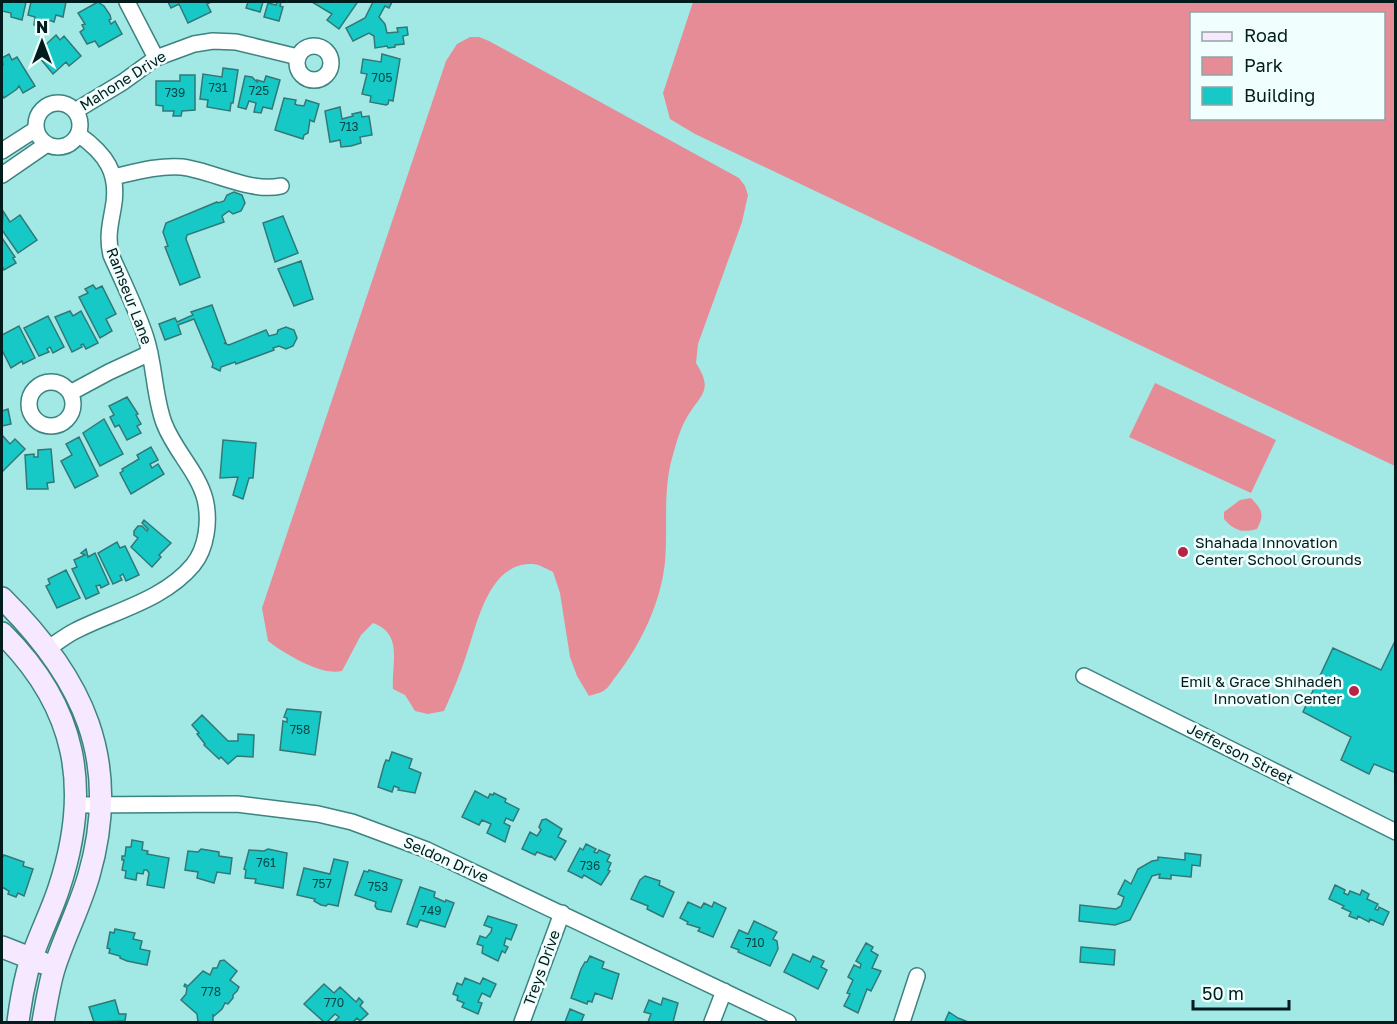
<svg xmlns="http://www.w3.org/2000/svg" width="1397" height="1024" font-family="'Golos Text',sans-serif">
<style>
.green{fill:#e68c96;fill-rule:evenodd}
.building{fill:#17c9c6;stroke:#317877;stroke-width:1.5}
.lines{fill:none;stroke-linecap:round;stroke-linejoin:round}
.street-casing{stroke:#3c8381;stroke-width:18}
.secondary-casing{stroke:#3c8381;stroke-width:24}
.street{stroke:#fff;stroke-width:15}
.secondary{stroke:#f6e8fe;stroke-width:21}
.poi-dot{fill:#b62548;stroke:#f0fefd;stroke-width:2}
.labels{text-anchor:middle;stroke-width:5;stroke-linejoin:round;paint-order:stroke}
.number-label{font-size:12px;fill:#064746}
.street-label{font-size:15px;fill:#001c1c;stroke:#f0fefd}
.poi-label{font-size:15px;fill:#001c1c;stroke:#f0fefd;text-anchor:start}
</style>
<rect width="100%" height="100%" fill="#a2e9e6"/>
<path class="green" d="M693,2H1395V466L695,134L670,119L663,93ZM1192,14H1384V118H1192Z
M470,37H479L489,41L739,178L745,186L748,195L742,222L698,344L696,363C715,392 699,395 686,419C679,431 675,448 671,462C663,495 668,529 665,562C661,602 641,644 617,675C613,679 610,686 606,689C602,693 594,694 589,696L577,676L570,657L560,593L553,572C547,569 539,564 532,564C487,563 477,626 465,659C459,676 452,694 444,711L428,714L415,711L405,695L393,689C391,664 404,634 373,623L361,635L342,671C321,676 285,654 268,641L262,608L446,61L457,44Z
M1155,383L1276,440L1251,493L1129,437Z
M1251,498C1262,510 1265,514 1257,529C1242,533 1235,531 1224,519V512L1240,500Z"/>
<path class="building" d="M2,2H26L22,20L11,17V13L2,11Z
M31,2H66L63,17L56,15L54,22L49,20L47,28L34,25L35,17L28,15Z
M98,2L104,6L110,15L111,19L109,20L111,24L115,21L122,34L99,47L95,41L87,44L80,32L84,29L82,25L85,24L78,13Z
M168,2H211L207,4L211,12L188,23L179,4L171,8Z
M248,2H263L260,12L246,8Z
M277,2H281L280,6L283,7L279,21L264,17L268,3L276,5Z
M312,2H354L357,3L339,29L327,20L332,14Z
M373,2H392L389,8L385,6L379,17L385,24L387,33L398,32L397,28L407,27L408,35L403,36L404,44L395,45V47L388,48L387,46L375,48L374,36L369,33L353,41L346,28L365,18Z
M56,35L60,40L64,36L81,56L69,66L66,62L53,74L39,57L44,53L41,49Z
M9,54L12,60L17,57L35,86L23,93L19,86L17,89L4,98L2,95V66L3,65L2,58Z
M382,54L400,59L393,101L389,100L388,104L386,105L370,102L371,96L362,94L367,74L361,73L363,59L381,62Z
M223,68L238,70L233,103H231L230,111L207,107L208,100L200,99L203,74L222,77Z
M180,75H195V110L182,111L181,116H173L174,111H163V106L156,105V81H180Z
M245,76L252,77L257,82V80L264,82L266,76L280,80L272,109L263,107L261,113L254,112L256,103L249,101L246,109L238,107Z
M284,98L296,100L295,104L297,105L304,106L306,100L319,104L314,122L310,120L308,133L304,135L303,139L275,130Z
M340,107L342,119L353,116L352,114L361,112L362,117L369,116L372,135L360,137L361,143L351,146L341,147L340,140L330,142L325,111Z
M234,192L242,195L245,203L241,211L233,214L229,211L222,216L224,222L187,235L186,239L200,277L180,285L165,247L168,246L163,232L166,223L217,202L218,203L224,201L227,195Z
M3,211L10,222L20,215L37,240L18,253L2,230Z
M283,216L298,253L275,262L263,223Z
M2,238L15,257L13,258L16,263L4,270L2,266Z
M301,261L313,299L294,306L278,269Z
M93,285L96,289L102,286L116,314L106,319L112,331L100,338L79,297L88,293L85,289Z
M212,305L226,343H224L229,345L266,330L269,336L277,334L278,330L286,327L294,330L297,338L293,346L286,349L279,346L273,348L274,350L236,364L235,362L221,367L220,371L212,367L213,364L194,319L178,325L181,334L165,340L159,324L175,318L177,322L193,315L191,312Z
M70,311L73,316L81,311L98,343L86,349L83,344L81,345L82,347L72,352L55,317Z
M48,316L64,347L53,353L50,347L47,349L49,352L39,356L24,328Z
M19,326L35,358L23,364L22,361L11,368L2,350V335Z
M127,397L138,414L136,415L141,424L137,426L141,433L127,440L119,425L115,427L110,417L114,415L109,406Z
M8,409L11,424L2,426V411Z
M104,419L123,454L100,466L83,433Z
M2,435L10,444L15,439L25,449L2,472Z
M79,437L98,476L75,488L61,461L72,455L66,444Z
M223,440L256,443L253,478H249L243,499L233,495L238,477L220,478Z
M151,447L158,460L150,464L152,468L158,464L164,474L131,494L120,473L123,471L122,469L139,459L137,455Z
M51,449L54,482L47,483L48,489H27L25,455L34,454V457H38V450Z
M144,520L171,543L159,555L161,557L152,567L131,547L138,538L134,535V531L138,526H142L147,531L148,529L142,523Z
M117,542L120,548L125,546L139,575L126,581L123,574L120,576L122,580L113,584L98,553Z
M86,549L88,557L95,553L109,584L101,588L100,585L96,586L99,593L86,599L72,569L77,567L74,560L85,555L81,553Z
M66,570L80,598L57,608L46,586L50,584L48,579Z
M1396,639V773L1374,764L1369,774L1341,760L1351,737L1303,712L1333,648L1381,670Z
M287,709L321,712L315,755L280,750L283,721L287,722V718L284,717Z
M202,715L228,741H238V734L254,735L253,757L237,756L228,764L221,757L219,759L204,745L205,744L197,734L199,733L192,725Z
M392,752L412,759L409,768L421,773L415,793L398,790L399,788L394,786L392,792L378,787L384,765L386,760L389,761Z
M475,791L488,798L490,794L493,795L494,793L506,799L505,802L519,809L513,821L506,818L504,823L510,826L505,842L487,833L491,824L482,820L479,825L462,817Z
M546,819L562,829L558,837L566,841L555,860L551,856L550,857L537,852L535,855L522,849L530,832L537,836L541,830L539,827L542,820Z
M132,840L143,842L142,850L148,851L147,854L169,858L164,888L147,885L149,873L147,870H144L143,874L137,873L136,880L125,878L126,871L122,870L124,860H122V856H125L126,847H131Z
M586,844L596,849L594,852L597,853L599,850L610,855L607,861L611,863L608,870L610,871L601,885L584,875L582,878L568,871L580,848L583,850Z
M201,849L219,852V856L232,858L230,874L217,872L214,883L197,878L198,872L185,870L188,851L198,852Z
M268,849L287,853L283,888L255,883L256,879L245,878L246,870L244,869L249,850L264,851Z
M1185,853L1201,855L1200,866L1192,865L1191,877L1171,875V879L1159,878L1160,874L1152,876L1130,920L1115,925L1079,921L1080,905L1116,909L1121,906L1124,897L1118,894L1125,880L1131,884L1138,869L1152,861L1158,860V857L1185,860Z
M4,855L24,862L23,866L33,869L24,896L18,893L16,897L8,894L9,891L2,887V858Z
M334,859L348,862L338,906L328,904L326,906L321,905L314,901L315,899L297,895L304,868L330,874Z
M369,870L402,880L391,912L377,909L375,906L376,902L355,895L364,871L368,872Z
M645,876L660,881L659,885L674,892L663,917L647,909L648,906L631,899L640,880Z
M1335,885L1345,890L1344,893L1348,895L1350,891L1360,895L1362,890L1369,894L1367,899L1378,904L1375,909L1378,910L1379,907L1389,912L1383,925L1370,919L1369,922L1358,916L1357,919L1349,916L1351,912L1342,908L1344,906L1329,899Z
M420,887L435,892L434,897L445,902L446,900L454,903L445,927L420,920L417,927L407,924Z
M688,902L701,908L704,903L712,907L714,902L726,908L713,937L698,931L700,928L687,924L688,922L680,918Z
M488,916L517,925L511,940L506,938L504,945L508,947L505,953L502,951L498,961L482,953L483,946L477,944L480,936L486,938L491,932L492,928L484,925Z
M754,921L777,932L773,939L777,941L778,949L770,966L738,952L739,950L731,947L739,930L748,934Z
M115,929L135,933L133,939L142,941L140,949L150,951L147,965L127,961L120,958V956L109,953L110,949L107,948L110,932L114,933Z
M866,943L873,947L871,951L878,955L872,968L881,971L871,991L867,989L858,1013L844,1006L850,994L847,993L853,980L848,977L854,965L860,968L861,964L856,961Z
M1081,947L1115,950L1114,965L1080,962Z
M793,954L810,962L813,956L824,961L821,967L827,970L818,989L784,972Z
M590,956L604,962L602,968L619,974L612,999L595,993L592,1002L588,1001L587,1004L571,998L581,969L585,962H587Z
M224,960L237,971L230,980L239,987L237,991L233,995V998L228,1004L225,1003L222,1009L214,1016L213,1015V1022H198L197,1014L181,1000L186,994L187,988L184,986L185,984L188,986L203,971L210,975L213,968H217L220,961Z
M465,978L480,984L483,978L496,984L490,997L482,993L478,1002L482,1003L478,1014L462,1007L464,1003L457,1000L458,996L453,994L457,983L462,985Z
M324,984L334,993L340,987L356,1002L359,998L363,1002L360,1006L368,1014L360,1021L357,1018L353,1022H334L339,1017L335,1014L327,1022H324L304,1004Z
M663,998L678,1003L673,1022H648L651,1014L644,1012L649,1000L661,1005Z
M115,1000L119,1014H126L125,1021L94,1022L89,1007Z
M570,1009L584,1015L581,1022H565Z
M949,1012L958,1018L968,1022H946L945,1021Z"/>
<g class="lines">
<defs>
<path id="street" d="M127,2L156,58
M297 63a17 17 0 1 1 34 0a17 17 0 1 1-34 0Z
M36 125a22 22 0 1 1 44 0a22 22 0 1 1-44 0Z
M75,111L123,82L156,58L194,44L213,41L236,42L298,57
M2,151L36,129
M2,175L47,144
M113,177C135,172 159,165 182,167C213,171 251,193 281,186
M29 404a22 22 0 1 1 44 0a22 22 0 1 1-44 0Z
M70,393L109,372L150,353
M48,648C57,643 65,636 75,631C114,611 164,600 193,565C207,548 210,520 205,499C198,472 174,450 164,423C154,396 155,366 146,338C137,310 123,282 111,255C107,238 110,225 113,209C120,173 106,154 78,134
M1084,676L1396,832
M77,805L237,804L318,814L352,822L427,850L788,1022
M522,1022L562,913
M712,1022L724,991
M902,1022L917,976"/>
<path id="secondary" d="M2,598C83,678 122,760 89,875C80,907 64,937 54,969C49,986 46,1005 43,1022
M2,633C77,707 92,788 59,888C50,916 34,945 27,973C23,989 20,1006 18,1022
M2,947L43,963"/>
</defs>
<use href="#street" class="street-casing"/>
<use href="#secondary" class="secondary-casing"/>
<use href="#street" class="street"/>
<use href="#secondary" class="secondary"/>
</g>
<g class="poi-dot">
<circle cx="1183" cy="552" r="6"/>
<circle cx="1354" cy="691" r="6"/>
</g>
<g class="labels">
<g class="number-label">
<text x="382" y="82">705</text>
<text x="218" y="92">731</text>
<text x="259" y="95">725</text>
<text x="175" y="97">739</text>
<text x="349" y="131">713</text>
<text x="300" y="734">758</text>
<text x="266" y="867">761</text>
<text x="590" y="870">736</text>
<text x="322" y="888">757</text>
<text x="378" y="891">753</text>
<text x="431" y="915">749</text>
<text x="755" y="947">710</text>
<text x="211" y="996">778</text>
<text x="334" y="1007">770</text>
</g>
<g class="street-label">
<text transform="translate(123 81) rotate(-32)" y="5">Mahone Drive</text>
<text transform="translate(129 296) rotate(69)" y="5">Ramseur Lane</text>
<text transform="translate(1240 754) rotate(27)" y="5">Jefferson Street</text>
<text transform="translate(446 860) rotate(24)" y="5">Seldon Drive</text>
<text transform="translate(542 968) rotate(-70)" y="5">Treys Drive</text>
</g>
<g class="poi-label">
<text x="1195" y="548">Shahada Innovation<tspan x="1195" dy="17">Center School Grounds</tspan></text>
<text x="1342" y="687" text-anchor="end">Emil &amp; Grace Shihadeh<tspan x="1342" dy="17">Innovation Center</tspan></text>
</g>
</g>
<rect width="1397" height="1024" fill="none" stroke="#001c1c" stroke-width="6"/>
<rect x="1190" y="12" width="195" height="108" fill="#f0fefd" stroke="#90a4a3" stroke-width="1.5"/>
<rect x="1202" y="32" width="30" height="9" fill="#f6e8fe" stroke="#90a4a3" stroke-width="1.5"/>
<text x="1244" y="42" font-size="18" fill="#001c1c">Road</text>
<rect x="1202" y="57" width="30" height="18" fill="#e68c96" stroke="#90a4a3" stroke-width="1.5"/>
<text x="1244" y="72" font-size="18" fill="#001c1c">Park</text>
<rect x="1202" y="87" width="30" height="18" fill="#17c9c6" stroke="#90a4a3" stroke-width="1.5"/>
<text x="1244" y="102" font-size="18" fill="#001c1c">Building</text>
<g transform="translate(42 42)" stroke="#f0fefd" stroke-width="4.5" paint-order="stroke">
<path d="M0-4.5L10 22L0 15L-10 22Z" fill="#001c1c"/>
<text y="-9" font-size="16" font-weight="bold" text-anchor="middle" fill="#001c1c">N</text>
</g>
<path d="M1193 1000v9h96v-9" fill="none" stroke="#001c1c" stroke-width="3"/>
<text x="1202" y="1000" font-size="18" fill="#001c1c" stroke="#f0fefd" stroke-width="4.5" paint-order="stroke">50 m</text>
</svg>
